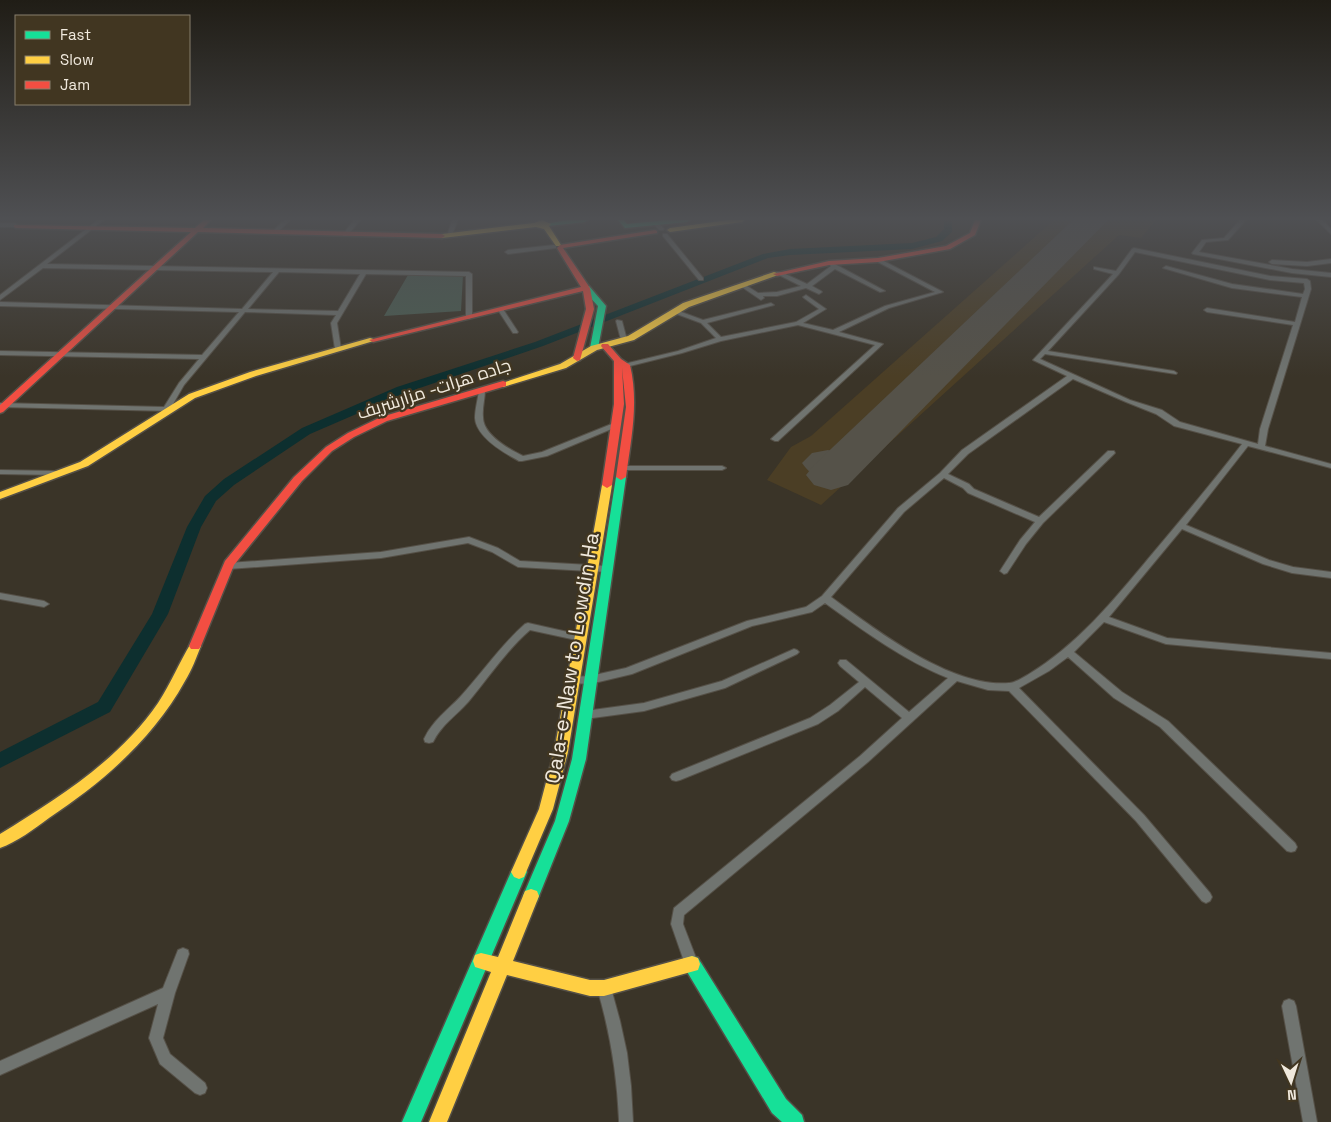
<svg xmlns="http://www.w3.org/2000/svg" width="1331" height="1122" font-family="'Space Grotesk',Cairo,sans-serif">
<style>
.built{fill:#4b3e25}
.green{fill:#4b5e52}
.lines{fill:none;stroke-linecap:round;stroke-linejoin:round}
.river{fill:#0d2f2f;fill-rule:evenodd}
.taxiway{fill:#555249;fill-rule:evenodd}
.runway{fill:#555249;fill-rule:evenodd}
.street-casing{stroke:#555047;stroke-width:2}
.fast-casing{stroke:#555047;stroke-width:3}
.slow-casing{stroke:#555047;stroke-width:3}
.jam-casing{stroke:#555047;stroke-width:3}
.street{fill:#707470;fill-rule:evenodd}
.fast{fill:#16e098;fill-rule:evenodd}
.slow{fill:#ffcf43;fill-rule:evenodd}
.jam{fill:#f24e42;fill-rule:evenodd}
.labels{text-anchor:middle;stroke-width:4.5;stroke-linejoin:round;paint-order:stroke}
.street-label{font-size:18px;fill:#f0e9dd;stroke:#413621}
.near-street-label{font-size:21px;fill:#f0e9dd;stroke:#413621}
</style>
<rect width="100%" height="100%" fill="#3a3428"/>
<path class="built" d="M1054,220H1156L1141,238L1119,235L821,505L767,480L791,447L811,436Z"/>
<path class="green" d="M408,275H463L461,311L384,316Z"/>
<g class="lines">
<path class="river" d="M944,220H952V232L942,241L912,249L790,255L768,258L543,346L405,393L310,434L234,485L216,501L201,527L168,614L110,712L0,768V752L98,702L152,614L187,527L205,496L224,479L302,428L397,387L535,342L763,254L790,249L912,243L936,237L944,229Z"/>
<path class="taxiway" d="M828,450L854,456L856,460L854,464C842,467 832,458 821,463L823,466L838,471L841,475L838,479C823,483 810,475 802,463L812,453Z"/>
<path class="runway" d="M1073,220H1108L848,485L831,490L814,485L806,475L814,465Z"/>
<defs>
<path id="street" d="M98,220H104L47,264L469,272L472,274V317L469,319L466,317V276L366,274L337,323L341,349L340,350H336L335,349L331,323L336,315L245,312L184,385L169,411L0,407V403L164,407L179,383L199,359L0,355V351L202,355L239,312L0,306V302L242,309L273,272L43,268L0,300V295ZM279,272L360,274L338,311L248,309Z
M284,220H290L276,234H272V232Z
M354,220H360L347,236H343V234Z
M452,220H458L452,235L447,236Z
M1240,220H1246L1228,240L1206,242L1199,252L1292,269L1331,273V277L1292,273L1193,254L1192,253L1202,240L1224,238Z
M1317,220H1323L1331,229V234Z
M654,222H658L664,229L663,230H659L653,223Z
M0,223H15L18,225L15,227H0Z
M663,234H667L703,278V280H699L663,236Z
M554,245L556,246V248L508,254L505,252L508,250Z
M1134,248L1270,276L1307,279L1310,281L1311,289L1268,429L1265,446L1331,464V468L1248,446L1186,525L1269,560L1293,567L1331,572V578L1292,573L1263,564L1182,529L1109,617L1167,638L1331,653V659L1166,644L1104,622L1074,652L1122,692L1168,721L1295,843L1297,847L1295,851L1291,852L1287,851L1160,727L1114,698L1068,657L1049,671L1019,688L1144,815L1210,893L1212,897L1210,901L1206,903L1202,901L1136,821L1009,691L988,690L957,681L868,762L684,915L683,924L698,963L696,967L691,969L686,967L671,924L674,908L860,756L902,718L865,687L838,711L818,724L680,780L676,781L672,780L670,777L672,774L810,718L830,705L859,682L840,666L838,663L840,660H846L909,712L948,678C903,660 864,631 825,603L812,612L752,626L632,674L590,684L570,683L569,680L570,677L590,676L626,668L747,621L806,607L822,596L898,508L940,473L962,450L1067,376L1033,360L1113,274L1094,269V267L1116,271L1132,249ZM1135,252L1270,280L1304,283L1305,289L1303,294L1232,284L1166,266L1163,268L1232,288L1302,297L1295,322L1207,308L1204,310L1207,312L1293,325L1260,429L1258,444L1180,422L1162,410L1130,400L1040,359L1045,354L1176,374L1177,373L1174,371L1048,351L1119,274ZM1073,379L1126,402L1156,414L1174,426L1242,444C1212,483 1180,521 1148,559C1113,601 1077,645 1029,674C1024,677 1015,683 1009,683C951,688 876,630 831,597L904,512L944,478L963,488L968,493L1035,522L1020,540L1000,571L1004,574L1007,573L1026,544L1043,523L1115,453L1114,451H1108L1039,517L974,489L969,484L948,474L968,454Z
M878,258L943,292L889,308L839,332L883,344L778,441H775L771,439L875,345L798,325L721,341L682,353L626,367L623,365L624,364L678,351L716,338L701,323L674,313V311L676,310L703,320L771,303L774,305L707,323L721,337L796,322L819,309L804,298L803,297L806,295L826,309L803,323L833,330L885,306L935,292L876,261V259Z
M1331,259V263L1307,266L1272,264L1269,262L1272,260L1307,262Z
M831,262L885,291L880,292L835,269L812,286L821,291L822,292L819,294L806,288L777,296H763L764,298L761,300L739,285L744,284L758,293L777,292L801,286L777,274V272H781L807,284L831,266L828,264Z
M499,309H503L518,332L517,333H513L498,310Z
M617,320L622,321L627,340L626,341L621,340L616,321Z
M482,388L485,390C485,399 482,408 483,417C483,435 509,449 523,456L542,452L614,423H620L621,425L547,456L522,461H519C504,453 476,437 475,418C475,409 478,399 479,390Z
M619,466H722L726,468L722,470H619L618,468Z
M0,470L57,471L61,473L57,475L0,474Z
M469,537L498,548L520,561L607,566L611,569L607,572L518,567L492,552L468,543L381,558L228,569L224,566L228,563L381,552Z
M0,593L44,601L49,604L44,607L0,599Z
M528,623L581,635L584,636L586,638L584,640L581,641L530,630C506,651 489,677 469,701C457,715 441,725 433,742L429,743L425,742L424,739C432,721 448,710 461,696C483,672 501,645 525,624Z
M794,649L797,650L799,652L797,654L725,688L644,711L585,719L581,718L580,715L581,712L585,711L644,703L722,681Z
M183,948L188,950L189,954L175,993L163,1038L170,1054L205,1083L207,1088L205,1093L200,1095L195,1093L160,1064L149,1038L158,1004L0,1075V1061L163,988L178,950Z
M604,982L609,983L611,988L620,1021L627,1053L631,1086L633,1122H619V1120C617,1075 610,1031 597,988L599,983Z
M1289,999L1294,1001L1296,1006L1317,1122H1303L1282,1006L1284,1001Z"/>
<path id="fast" d="M567,220H588L585,222L548,226L545,224Z
M618,220H624L627,224L667,220H690L687,222L625,228Z
M583,286H589L606,306L598,348L594,351L590,348L598,306L583,290Z
M621,474L626,477L586,759L569,821L537,901L531,903L525,901L523,896L555,821L572,759L616,477Z
M519,865L524,867L527,872L421,1122H402L511,872L514,867Z
M692,956L698,958L786,1099L802,1115L804,1122H782L772,1113L686,970L684,964L686,958Z"/>
<path id="slow" d="M542,220L551,224L549,226L561,245L560,246H556L544,229L536,227L442,238L439,236L442,234L534,223Z
M728,220H745L742,222L670,232L667,230L670,228Z
M774,272L781,274L689,307L634,340L597,350L566,368L503,387L499,384L560,364L591,346L628,336L683,303Z
M370,338L377,340L256,376L195,398L88,466L0,499V492L80,462L189,394L250,372Z
M607,482L612,485L568,752L553,809L524,877L519,879L514,877L511,872L539,809L554,752L602,485Z
M195,642L199,643L201,646C196,658 192,670 185,681C153,739 103,782 49,818C34,829 17,842 0,848V834C57,799 119,760 158,703C171,683 179,663 191,643Z
M531,889L537,891L539,896L513,961L590,980H604L692,956L698,958L700,964L698,970L604,996H590L507,975L447,1122H429L491,972L475,967L473,961L475,955L481,953L498,957L525,891Z"/>
<path id="jam" d="M204,220H211L203,228L442,234L445,236L442,238L198,232L3,412L0,413V405L191,232L16,228L14,227V225L195,228Z
M975,220H981L975,235L950,249L878,262L829,265L777,276L773,274L829,261L878,258L946,246L970,233Z
M655,230L657,231V233L563,248L590,288L594,309L580,360L577,361L573,358L586,309L583,291L373,342L369,340L581,287L557,248L560,245Z
M602,344H608L621,359L630,365C639,403 631,439 626,477L621,480L616,477L626,407L622,368L624,404L612,485L607,488L602,485L614,404V361L601,346Z
M503,381L506,382V386L387,421L354,437L332,451L302,481L234,565L201,646L199,649H191L189,646L225,561L294,477L326,447L348,433L381,417Z"/>
</defs>
<use href="#street" class="street-casing"/>
<use href="#fast" class="fast-casing"/>
<use href="#slow" class="slow-casing"/>
<use href="#jam" class="jam-casing"/>
<use href="#street" class="street"/>
<use href="#fast" class="fast"/>
<use href="#slow" class="slow"/>
<use href="#jam" class="jam"/>
</g>
<linearGradient id="sky" x2="0" y2="1"><stop stop-color="#201d16"/><stop offset="0.58" stop-color="#4f5053"/><stop offset="1" stop-color="#4f5053" stop-opacity="0"/></linearGradient>
<rect width="1331" height="377" fill="url(#sky)"/>
<g class="labels">
<g class="street-label">
<text transform="translate(434 389) rotate(-18)" y="6">جاده هرات- مزارشریف</text>
</g>
<g class="near-street-label">
<text transform="translate(572 658) rotate(-81)" y="7">Qala-e-Naw to Lowdin Ha</text>
</g>
</g>
<rect x="15" y="15" width="175" height="90" fill="#413621" stroke="#877e6c"/>
<rect x="25" y="31" width="25" height="8" fill="#16e098" stroke="#877e6c"/>
<text x="60" y="40" font-size="15" fill="#f0e9dd">Fast</text>
<rect x="25" y="56" width="25" height="8" fill="#ffcf43" stroke="#877e6c"/>
<text x="60" y="65" font-size="15" fill="#f0e9dd">Slow</text>
<rect x="25" y="81" width="25" height="8" fill="#f24e42" stroke="#877e6c"/>
<text x="60" y="90" font-size="15" fill="#f0e9dd">Jam</text>
<g transform="translate(1291 1082) rotate(176)" stroke="#413621" stroke-width="4" paint-order="stroke">
<path d="M0-4L9 19L0 12L-9 19Z" fill="#f0e9dd"/>
<text y="-8" font-size="14" font-weight="bold" text-anchor="middle" fill="#f0e9dd">N</text>
</g>
</svg>
